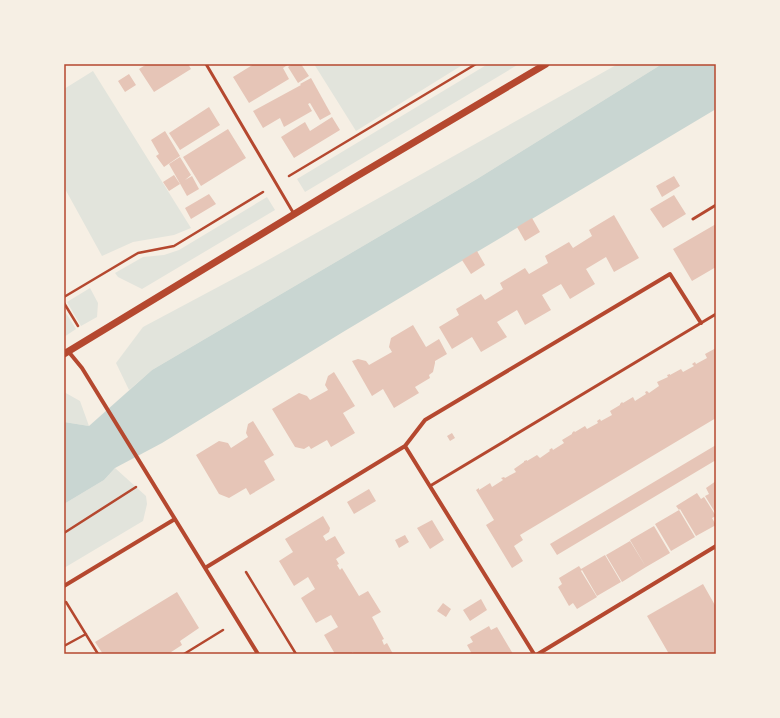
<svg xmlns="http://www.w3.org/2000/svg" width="780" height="718" font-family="Manrope,sans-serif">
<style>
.green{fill:#e2e4dc}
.water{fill:#c9d6d2}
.building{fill:#e6c5b7}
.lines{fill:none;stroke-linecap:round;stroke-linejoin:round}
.path{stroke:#b5482f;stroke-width:2.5}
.service{stroke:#b5482f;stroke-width:3}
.minor{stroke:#b5482f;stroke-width:4}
.tertiary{stroke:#b5482f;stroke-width:7}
.neatline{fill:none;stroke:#b5482f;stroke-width:1.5}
</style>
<rect width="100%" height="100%" fill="#f6efe4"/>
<path class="green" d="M314,64H464L356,131Z
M488,64H519L305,192L297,179Z
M618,64H662L477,179L152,370L129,390L116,363L143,327L261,264Z
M93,71L191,228L174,235L133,242L102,256L64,187V89Z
M267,197L275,210L142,289L118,277L115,273L143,257L164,255L179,250Z
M90,288L98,303L97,317L81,326L67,302Z
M64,310L76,329L64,337Z
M64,392L80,401L89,426L64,422Z
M115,468L146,496L147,504L143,521L64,568V504L104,480Z"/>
<path class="water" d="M662,64H716V109L343,332L162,443L115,468L104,480L64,504V422L89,426L152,370L477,179Z"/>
<path class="building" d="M147,64H188L191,69L154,92L139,69Z
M254,64H289L283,68L289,79L249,103L233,77Z
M292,64H301L309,76L298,83L288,67Z
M129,74L136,85L125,92L118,81Z
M311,78L331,114L320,120L310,103L308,104L312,111L284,127L280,118L263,128L253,111L301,85L300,84Z
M209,107L220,125L180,150L169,133Z
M332,117L340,130L294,158L281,137L305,122L310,131Z
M228,129L246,158L201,186L183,157Z
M165,131L180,156L164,167L156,156L159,154L151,140Z
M180,157L191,175L185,180L192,176L199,189L187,196L169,164Z
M174,175L180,184L169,191L163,182Z
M674,176L680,186L662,197L656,186Z
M209,194L216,204L191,219L185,208Z
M674,195L686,214L663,228L650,209Z
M614,215L639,258L614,272L606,257L586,269L595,284L570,299L561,284L542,295L551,310L525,325L517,310L497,322L507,337L481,352L472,337L452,349L439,327L459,315L456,309L481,294L485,300L503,289L500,283L525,268L529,274L548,263L545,256L569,242L573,248L592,236L589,230Z
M532,218L540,232L525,241L517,227Z
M716,224V267L692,281L673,249Z
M477,251L485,265L471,274L462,260Z
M413,325L426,347L439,339L447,354L435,361V363L433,372L429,375L430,378L415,387L419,393L394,408L383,389L372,396L352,361L358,359L366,361L369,365L392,352L389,347L391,338Z
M716,348V418L520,535L523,540L514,546L523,561L512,568L486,525L494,520L476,490L479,488V490L490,483L492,487L503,480L501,478L504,477L505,478L516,472L514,469L524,462V461L527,460V461L537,455L540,458L550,451L549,450L552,448L553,450L564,443L562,440L572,434V433L574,431L575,432L585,426L587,429L598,423L597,421L600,419L601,421L612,415L610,411L620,405V404L622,402L623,403L633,397L635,401L646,394L645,392L647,391L649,393L659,386L657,382L668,377L667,375L670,374V375L681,369L683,372L694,366L692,364L695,362L696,364L707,358L705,354Z
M334,372L355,406L343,413L355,433L331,447L327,440L311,449L309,446L304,449L295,447L272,409L299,393L307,396L310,400L328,390L325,385L328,376Z
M253,421L274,455L264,461L275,480L250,495L246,488L229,498L219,494L196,455L219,441L228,443L231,448L248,437L246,433L248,424Z
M452,433L455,438L450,441L447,436Z
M716,445V460L557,555L550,544Z
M716,481V514L705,496L709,494L706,488Z
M369,489L376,501L354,514L347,502Z
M697,493L701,499L704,497L716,516L712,518L716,525L696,536L680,509L679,510L676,506Z
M679,510L695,537L671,551L655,524Z
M323,516L330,528L329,532L323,536L326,541L335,536L345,553L336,559L339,564L337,565L340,570L342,568L359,596L368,591L381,612L372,617L384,639L382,640L384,645L387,643L393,654H354L353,652L350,654H335L324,635L338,627L331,615L316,623L301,598L315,589L308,577L294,586L279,561L293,552L285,539Z
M432,520L444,540L430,549L417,528Z
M654,526L670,553L646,567L630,540Z
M405,535L409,542L399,548L395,540Z
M630,541L646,567L622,582L606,555Z
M605,555L621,582L597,596L582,570L581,571L597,597L577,609L573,603L569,606L558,587L562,584L559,578L579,566L581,569Z
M703,584L716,607V654H669L647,616Z
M177,592L199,628L180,641L182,645L168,654H103L95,642Z
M481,599L487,610L470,621L463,610Z
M443,603L451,609L446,617L437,611Z
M489,626L491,630L497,627L513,654H472L467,645L473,642L470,637Z"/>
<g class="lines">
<path class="path" d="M289,176L476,64
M64,297L138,253L174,246L263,192
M64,303L78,326
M64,533L136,487
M246,572L296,654
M66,602L98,654
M64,646L86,634
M184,654L223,630"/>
<path class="service" d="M206,64L294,214
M693,219L716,205
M430,486L716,314"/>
<path class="minor" d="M68,351L82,368L258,654
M405,446L534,654
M205,568L405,446L425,420L670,274L701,323
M64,586L175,519
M538,654L716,546"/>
<path class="tertiary" d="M64,354L352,179L546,64"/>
</g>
<rect width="780" height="718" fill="none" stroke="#f6efe4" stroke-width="130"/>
<rect x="65" y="65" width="650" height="588" class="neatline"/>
</svg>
